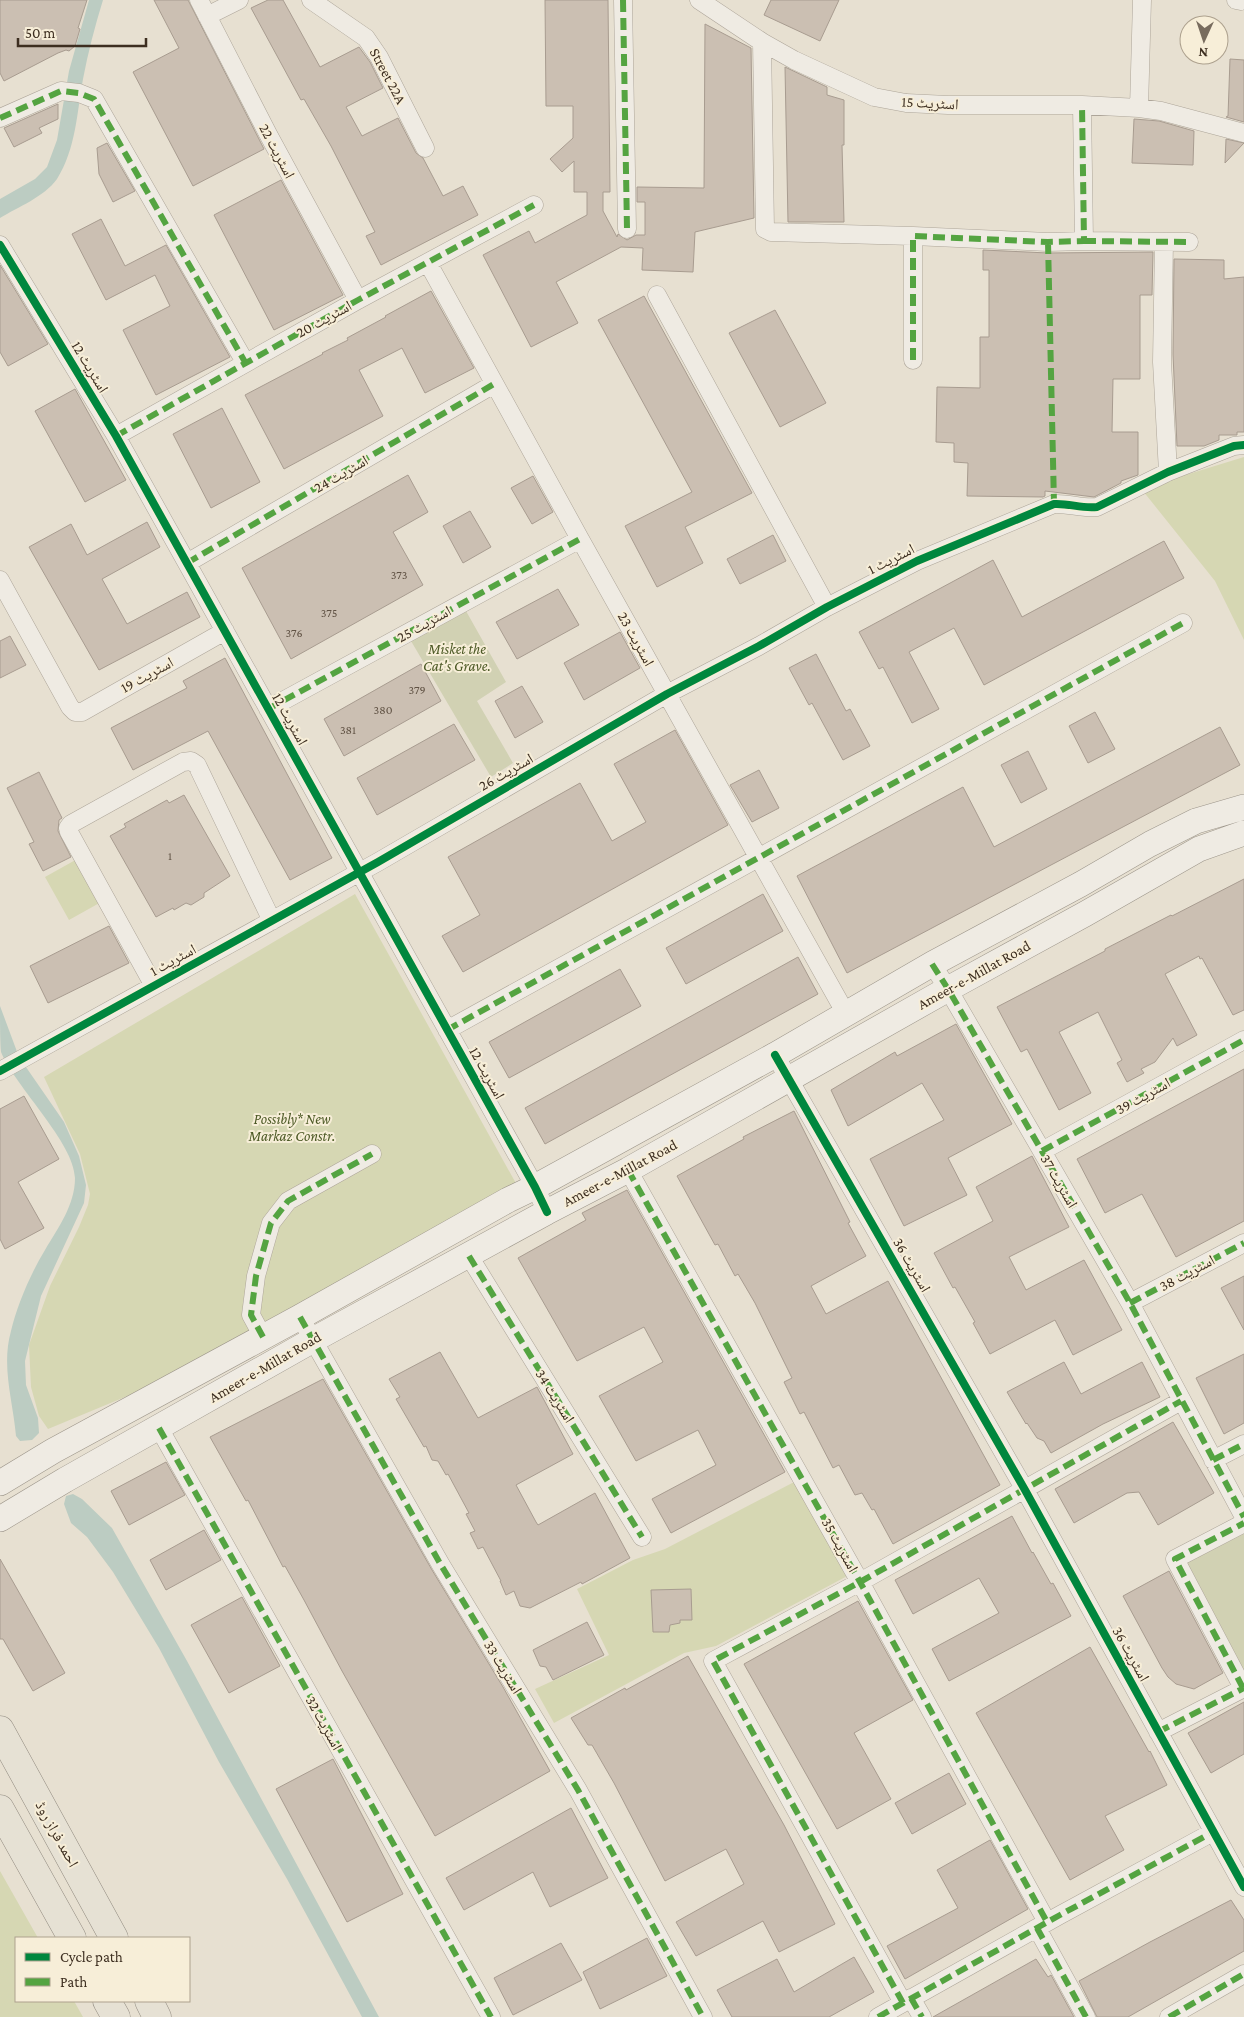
<svg xmlns="http://www.w3.org/2000/svg" width="1244" height="2017" font-family="'Crimson Pro','Noto Naskh Arabic',serif">
<style>
.green{fill:#d6d7b3}
.cemetery{fill:#d1d1b3}
.water{fill:#bcccc2}
.building{fill:#cbbfb2;stroke:#a89c90}
.lines{fill:none;stroke-linecap:round;stroke-linejoin:round}
.minor-casing{stroke:#ada599;stroke-width:19}
.secondary-casing{stroke:#9c958a;stroke-width:26}
.primary-casing{stroke:#928b80;stroke-width:29}
.minor{stroke:#efebe3;stroke-width:18}
.secondary{stroke:#efebe3;stroke-width:25}
.primary{stroke:#e6e1d4;stroke-width:28}
.quiet{stroke:#54a441;stroke-width:6;stroke-dasharray:12 6;stroke-linecap:butt}
.cycleway-casing{stroke:#f7eed8;stroke-width:11}
.cycleway{stroke:#00873e;stroke-width:8}
.labels{text-anchor:middle;stroke-width:4;stroke-linejoin:round;paint-order:stroke}
.number-label{font-size:12px;fill:#605244}
.street-label{font-size:15px;fill:#3d2e20;stroke:#f7eed8}
.park-label{font-size:15px;font-style:italic;fill:#4d5a26;stroke:#f7eed8}
</style>
<rect width="100%" height="100%" fill="#e7e0d1"/>
<path class="green" d="M1244,457V640L1215,581L1139,486L1192,473Z
M79,858L103,901L69,920L45,877Z
M355,894L523,1196L202,1365L48,1429L39,1416L31,1387L29,1345L50,1286L79,1227L88,1205L90,1194L80,1154L44,1077Z
M796,1481L851,1574L716,1646L684,1653L554,1723L535,1689L609,1655L577,1589L633,1560L665,1549Z
M0,1871L38,1938H16V2001H74L83,2017H0Z"/>
<path class="cemetery" d="M466,611L506,682L477,701L513,763L491,777L411,641Z
M1244,1531V1671L1185,1562Z"/>
<path class="water" d="M89,0H103C95,26 88,52 83,79C77,112 76,149 57,179C44,197 18,207 0,218V199L35,179L47,167L57,140L69,71Z
M0,1006L19,1057L64,1122L79,1156L86,1185L84,1203L41,1296L25,1361L26,1385L38,1418L39,1433L32,1440L20,1441L16,1436C13,1401 1,1366 11,1331C17,1305 31,1273 45,1250C58,1228 75,1205 75,1178C74,1142 16,1088 1,1052C0,1042 0,1018 0,1006Z
M73,1494L82,1499L112,1528L187,1661L379,2017H362L287,1879L219,1762L159,1648L113,1572L87,1537L71,1523L64,1504L66,1496Z"/>
<path class="building" d="M0,0H87L78,28L80,29L75,46L69,51L66,50L58,53L4,81L0,73Z
M154,0H188L264,149L193,186L133,72L179,48Z
M268,0H283L320,67L359,47L370,62L383,88L346,107L362,136L398,118L416,153L423,158L443,196L463,186L478,215L381,265L366,236L375,232L331,146L304,99L301,100L251,8Z
M545,0H608L610,192H603V211L617,237L618,234L627,240L636,235H645V202H637V187L704,188L705,24L751,48L754,218L695,232L693,272L642,270L643,248L621,247L556,282L578,323L531,347L483,255L529,231L535,243L587,215V192H574V161L562,172L550,159L573,138V106H546Z
M771,0H839L820,41L764,15Z
M1230,59L1244,60V122L1226,117L1228,116Z
M785,67L827,87V95L844,100V145H842L844,222H788Z
M58,104V119L39,128L42,133L14,147L4,128Z
M1134,119L1159,121L1194,131L1193,165L1132,163Z
M1226,139L1244,143L1225,163Z
M107,143L135,191L113,202L99,174L97,148Z
M281,180L343,295L274,330L214,215Z
M101,219L125,266L166,245L230,357L156,395L123,330L170,306L155,275L106,300L72,234Z
M983,250L1048,253L1153,252L1152,295H1140V379H1113L1112,432H1138V475L1121,481V483L1094,497L1045,491V496L1043,497L967,496L968,463L954,462V443L936,442L937,387L980,388V337H989V270H983Z
M1174,259L1224,260V279L1244,277V432H1237V435H1219V440L1204,446H1177L1173,354Z
M0,265L48,344L8,366L0,352Z
M431,291L474,368L425,393L402,348L359,370L383,416L284,469L245,395L323,354L322,353L348,340L347,338L386,317L385,316Z
M644,296L752,493L685,527L703,563L657,587L625,526L692,492L598,320Z
M775,310L826,403L780,427L729,333Z
M75,389L126,480L85,502L35,411Z
M222,408L260,482L211,508L173,434Z
M408,475L428,512L393,532L423,585L291,659L242,568Z
M533,476L553,512L532,524L511,488Z
M470,511L491,547L463,563L443,526Z
M147,522L160,547L102,579L127,624L187,592L200,617L99,670L29,547L71,524L87,555Z
M773,535L786,561L740,584L727,559Z
M1164,541L1184,578L984,685L954,628L909,652L939,709L912,723L883,667L879,669L859,632L993,560L1022,617Z
M558,589L579,625L517,659L496,622Z
M620,632L640,668L584,700L564,663Z
M10,636L26,665L0,678V641Z
M816,654L846,711L850,709L870,746L843,760L812,703L809,705L789,668Z
M225,658L332,858L290,880L208,731L133,770L111,728L187,688L183,681Z
M421,664L441,701L344,756L324,719Z
M522,686L543,722L515,738L495,701Z
M1095,712L1115,749L1088,763L1069,726Z
M454,724L475,760L377,815L357,778Z
M1220,727L1240,765L847,973L797,876L963,787L994,847Z
M675,730L728,825L463,972L442,936L480,915L448,857L580,783L612,841L646,822L614,764Z
M1028,751L1047,789L1021,803L1001,765Z
M759,770L779,808L752,822L730,785Z
M39,772L62,818L59,820L58,831L71,857L43,871L29,844L34,842L7,788Z
M184,795L230,876L204,893V897L191,905L186,903L174,910L173,908L156,917L110,836L126,827L124,824L167,800L169,803Z
M1244,879V1010L1233,1015L1202,958L1200,959L1199,956L1165,974L1197,1035L1177,1046L1173,1038L1155,1062L1141,1069L1144,1073L1127,1082L1117,1063L1122,1060L1098,1012L1059,1032L1091,1093L1059,1110L1027,1049L1021,1052L997,1007L1105,951V949L1140,931L1171,915L1172,916Z
M763,894L783,931L686,984L666,948Z
M109,926L129,963L48,1003L30,966Z
M798,957L818,994L545,1144L525,1108Z
M620,969L641,1006L509,1078L489,1042Z
M956,1024L1012,1124L948,1158L967,1195L904,1226L870,1159L944,1120L922,1083L848,1126L831,1090L895,1052L897,1056Z
M1244,1069V1221L1176,1257L1142,1194L1105,1213L1077,1159Z
M24,1096L59,1159L18,1182L44,1228L5,1249L0,1239V1109Z
M794,1111L850,1222L848,1223L866,1256L811,1286L826,1314L888,1281L1000,1485L893,1544L874,1509L872,1510L862,1493L855,1495L839,1465L833,1468L804,1412L800,1414L784,1382L792,1378L755,1303L738,1274L735,1276L718,1244L715,1245L677,1176L744,1139L743,1137Z
M1032,1156L1069,1227L1009,1257L1026,1290L1084,1260L1122,1330L1073,1355L1055,1320L990,1354L973,1323L975,1322L955,1287L953,1288L934,1253L993,1221L976,1187Z
M627,1190L785,1472L671,1533L652,1499L716,1465L698,1430L636,1461L599,1396L663,1362L644,1327L577,1361L518,1258L586,1220L582,1213Z
M1244,1276V1330L1221,1288Z
M440,1352L478,1418L537,1387L573,1454L516,1485L536,1522L538,1525L595,1493L630,1558L582,1584L581,1582L530,1608L520,1606L514,1591L506,1595L500,1581H501L483,1547L478,1549L470,1533L475,1531L466,1514L469,1513L448,1474L446,1475L438,1461L432,1460L426,1446L424,1447L396,1399L400,1397L389,1379Z
M1244,1354V1423L1224,1434L1196,1378Z
M1064,1362L1081,1394L1142,1362L1160,1397L1103,1424L1051,1453L1044,1441L1037,1438L1027,1423L1026,1424L1007,1392Z
M323,1379L432,1570L503,1687L550,1771L435,1836L342,1671L304,1600L285,1566L283,1567L248,1500L246,1501L210,1437Z
M1173,1422L1214,1493L1158,1525L1139,1492L1127,1493L1074,1523L1055,1489Z
M166,1462L185,1495L129,1525L111,1491Z
M1012,1516L1032,1553L1033,1552L1051,1584L1053,1583L1071,1616L949,1681L932,1649L999,1613L979,1578L913,1614L895,1580Z
M204,1530L221,1560L166,1590L150,1560Z
M0,1559L65,1673L33,1691L3,1639H0Z
M1169,1571L1223,1673L1194,1689L1176,1684L1168,1677L1162,1668L1123,1596Z
M691,1589L692,1620H680V1623L670,1625L669,1632H653L651,1590Z
M242,1597L280,1666L229,1693L191,1625Z
M858,1601L913,1700L854,1733L891,1799L837,1829L744,1664Z
M587,1622L604,1655L553,1680L546,1667L540,1666L533,1650Z
M1090,1647L1149,1752L1150,1751L1167,1785L1105,1816L1124,1850L1070,1880L976,1713Z
M688,1656L784,1825L835,1924L779,1952L763,1921L696,1956L676,1922L744,1884L726,1849L665,1881L614,1783L592,1745H588L571,1718L625,1688L626,1690Z
M1244,1702V1754L1211,1773L1188,1733Z
M333,1759L403,1894L347,1922L276,1789Z
M949,1773L966,1804L912,1834L895,1803Z
M571,1808L608,1878L550,1907L533,1872L464,1910L446,1878Z
M990,1840L1028,1909L905,1979L887,1946L958,1908L937,1870Z
M1231,1900L1244,1920V1951L1128,2017H1097L1079,1981L1150,1942Z
M647,1938L667,1976L600,2009L583,1972Z
M561,1943L582,1980L513,2015L494,1978Z
M854,1957L874,1992L829,2017H732L717,1990L777,1959L794,1992Z
M1036,1959L1048,1977L1051,1975L1074,2017H933Z"/>
<g class="lines">
<defs>
<path id="minor" d="M199,0L268,134L358,300
M311,0L366,38L379,57L425,148
M623,0L627,229
M699,0L762,42L794,60L874,97L906,103L948,105H1082L1139,108L1161,111L1244,133
M1236,0L1241,1
M207,16L239,0
M762,42L765,229L771,232L913,236
M1139,108L1142,0
M0,118L61,91L79,93L94,99L245,362
M1084,241L1189,242
M1164,242L1162,362L1168,472
M0,245L116,436L535,1187L547,1212
M428,263L580,539L846,1014
M657,295L827,607
M913,360V236L1048,242L1084,241L1082,105
M116,436L358,300L534,205
M187,563L494,384
M0,580L70,707L75,712H82L225,631
M268,709L580,539
M932,964L948,989L1130,1303L1244,1517
M154,986L69,832L68,828L71,824L183,762L191,761L197,765L272,921
M447,1030L1183,623
M775,1055L1025,1490L1244,1887
M0,1071L378,862L667,694L759,646L827,607L917,561L1054,504C1069,503 1082,509 1097,507L1168,472L1234,446L1244,445
M1042,1151L1244,1040
M628,1170L860,1582L1047,1922
M469,1256L642,1537
M1130,1303L1244,1243
M300,1317L441,1565L578,1790L703,2017
M263,1337L251,1315L256,1276L271,1223L288,1201L372,1154
M159,1428L491,2017
M1213,1460L1244,1444
M1243,1688L1175,1559L1244,1523
M1158,1732L1244,1688
M1037,1928L1086,2017
M911,1998L922,2017
M903,2003L713,1661L860,1582L1181,1401
M878,2017L1060,1915L1213,1832
M1169,2017L1244,1974"/>
<path id="secondary" d="M0,1483L53,1451L300,1317L508,1200L535,1187L775,1055L932,964L1081,884L1150,844L1196,821L1244,807
M0,1519L65,1480L313,1340L547,1212L628,1170L948,989L1085,914L1199,849L1244,833"/>
<path id="primary" d="M0,1730L114,1938
M0,1809L72,1938
M107,2001L116,2017
M149,2001L157,2017"/>
</defs>
<use href="#minor" class="minor-casing"/>
<use href="#secondary" class="secondary-casing"/>
<use href="#primary" class="primary-casing"/>
<use href="#minor" class="minor"/>
<use href="#secondary" class="secondary"/>
<use href="#primary" class="primary"/>
<path class="quiet" d="M623,0L627,229
M0,118L61,91L79,93L94,99L245,362
M1084,241L1189,242
M1048,242L1054,504
M913,360V236L1048,242L1084,241L1082,105
M116,436L358,300L534,205
M187,563L494,384
M268,709L580,539
M932,964L948,989L1130,1303L1244,1517
M447,1030L1183,623
M1042,1151L1244,1040
M628,1170L860,1582L1047,1922
M469,1256L642,1537
M1130,1303L1244,1243
M300,1317L441,1565L578,1790L703,2017
M263,1337L251,1315L256,1276L271,1223L288,1201L372,1154
M159,1428L491,2017
M1213,1460L1244,1444
M1243,1688L1175,1559L1244,1523
M1158,1732L1244,1688
M1037,1928L1086,2017
M911,1998L922,2017
M903,2003L713,1661L860,1582L1181,1401
M878,2017L1060,1915L1213,1832
M1169,2017L1244,1974"/>
<defs>
<path id="cycleway" d="M0,245L116,436L535,1187L547,1212
M775,1055L1025,1490L1244,1887
M0,1071L378,862L667,694L759,646L827,607L917,561L1054,504C1069,503 1082,509 1097,507L1168,472L1234,446L1244,445"/>
</defs>
<use href="#cycleway" class="cycleway-casing"/>
<use href="#cycleway" class="cycleway"/>
</g>
<g class="labels">
<g class="number-label">
<text x="399" y="579">373</text>
<text x="329" y="617">375</text>
<text x="294" y="637">376</text>
<text x="417" y="694">379</text>
<text x="383" y="714">380</text>
<text x="348" y="734">381</text>
<text x="170" y="860">1</text>
</g>
<g class="street-label">
<text transform="translate(388 76) rotate(62)" y="5">Street 22A</text>
<text transform="translate(930 103) rotate(3)" y="5">اسٹریٹ 15</text>
<text transform="translate(277 151) rotate(62)" y="5">اسٹریٹ 22</text>
<text transform="translate(324 319) rotate(-29)" y="5">اسٹریٹ 20</text>
<text transform="translate(90 367) rotate(59)" y="5">اسٹریٹ 12</text>
<text transform="translate(341 474) rotate(-30)" y="5">اسٹریٹ 24</text>
<text transform="translate(891 559) rotate(-27)" y="5">اسٹریٹ 1</text>
<text transform="translate(424 624) rotate(-29)" y="5">اسٹریٹ 25</text>
<text transform="translate(636 639) rotate(61)" y="5">اسٹریٹ 23</text>
<text transform="translate(147 675) rotate(-29)" y="5">اسٹریٹ 19</text>
<text transform="translate(290 719) rotate(61)" y="5">اسٹریٹ 12</text>
<text transform="translate(506 772) rotate(-30)" y="5">اسٹریٹ 26</text>
<text transform="translate(173 960) rotate(-29)" y="5">اسٹریٹ 1</text>
<text transform="translate(974 975) rotate(-29)" y="5">Ameer-e-Millat Road</text>
<text transform="translate(487 1073) rotate(61)" y="5">اسٹریٹ 12</text>
<text transform="translate(1143 1096) rotate(-29)" y="5">اسٹریٹ 39</text>
<text transform="translate(620 1173) rotate(-28)" y="5">Ameer-e-Millat Road</text>
<text transform="translate(1059 1181) rotate(60)" y="5">اسٹریٹ 37</text>
<text transform="translate(912 1265) rotate(60)" y="5">اسٹریٹ 36</text>
<text transform="translate(1187 1273) rotate(-28)" y="5">اسٹریٹ 38</text>
<text transform="translate(265 1367) rotate(-30)" y="5">Ameer-e-Millat Road</text>
<text transform="translate(555 1396) rotate(58)" y="5">اسٹریٹ 34</text>
<text transform="translate(840 1545) rotate(61)" y="5">اسٹریٹ 35</text>
<text transform="translate(1131 1654) rotate(61)" y="5">اسٹریٹ 36</text>
<text transform="translate(503 1667) rotate(59)" y="5">اسٹریٹ 33</text>
<text transform="translate(324 1723) rotate(61)" y="5">اسٹریٹ 32</text>
<text transform="translate(57 1834) rotate(61)" y="5">احمد فراز روڈ</text>
</g>
<g class="park-label">
<text x="457" y="654">Misket the<tspan x="457" dy="17">Cat's Grave.</tspan></text>
<text x="292" y="1124">Possibly* New<tspan x="292" dy="17">Markaz Constr.</tspan></text>
</g>
</g>
<rect x="15" y="1937" width="175" height="65" fill="#f7eed8" stroke="#ada18e"/>
<rect x="25" y="1953" width="25" height="8" fill="#00873e" stroke="#ada18e"/>
<text x="60" y="1962" font-size="15" fill="#3d2e20">Cycle path</text>
<rect x="25" y="1978" width="25" height="8" fill="#54a441" stroke="#ada18e"/>
<text x="60" y="1987" font-size="15" fill="#3d2e20">Path</text>
<g transform="translate(1204 40) rotate(183)"><circle r="24" fill="#f7eed8" stroke="#ada18e"/>
<path d="M0-4L9 19L0 12L-9 19Z" fill="#786c5e"/>
<text y="-8" font-size="14" font-weight="bold" text-anchor="middle" fill="#3d2e20">N</text>
</g>
<path d="M18 38v8h128v-8" fill="none" stroke="#3d2e20" stroke-width="2.5"/>
<text x="25" y="38" font-size="15" fill="#3d2e20" stroke="#f7eed8" stroke-width="4" paint-order="stroke">50 m</text>
</svg>
